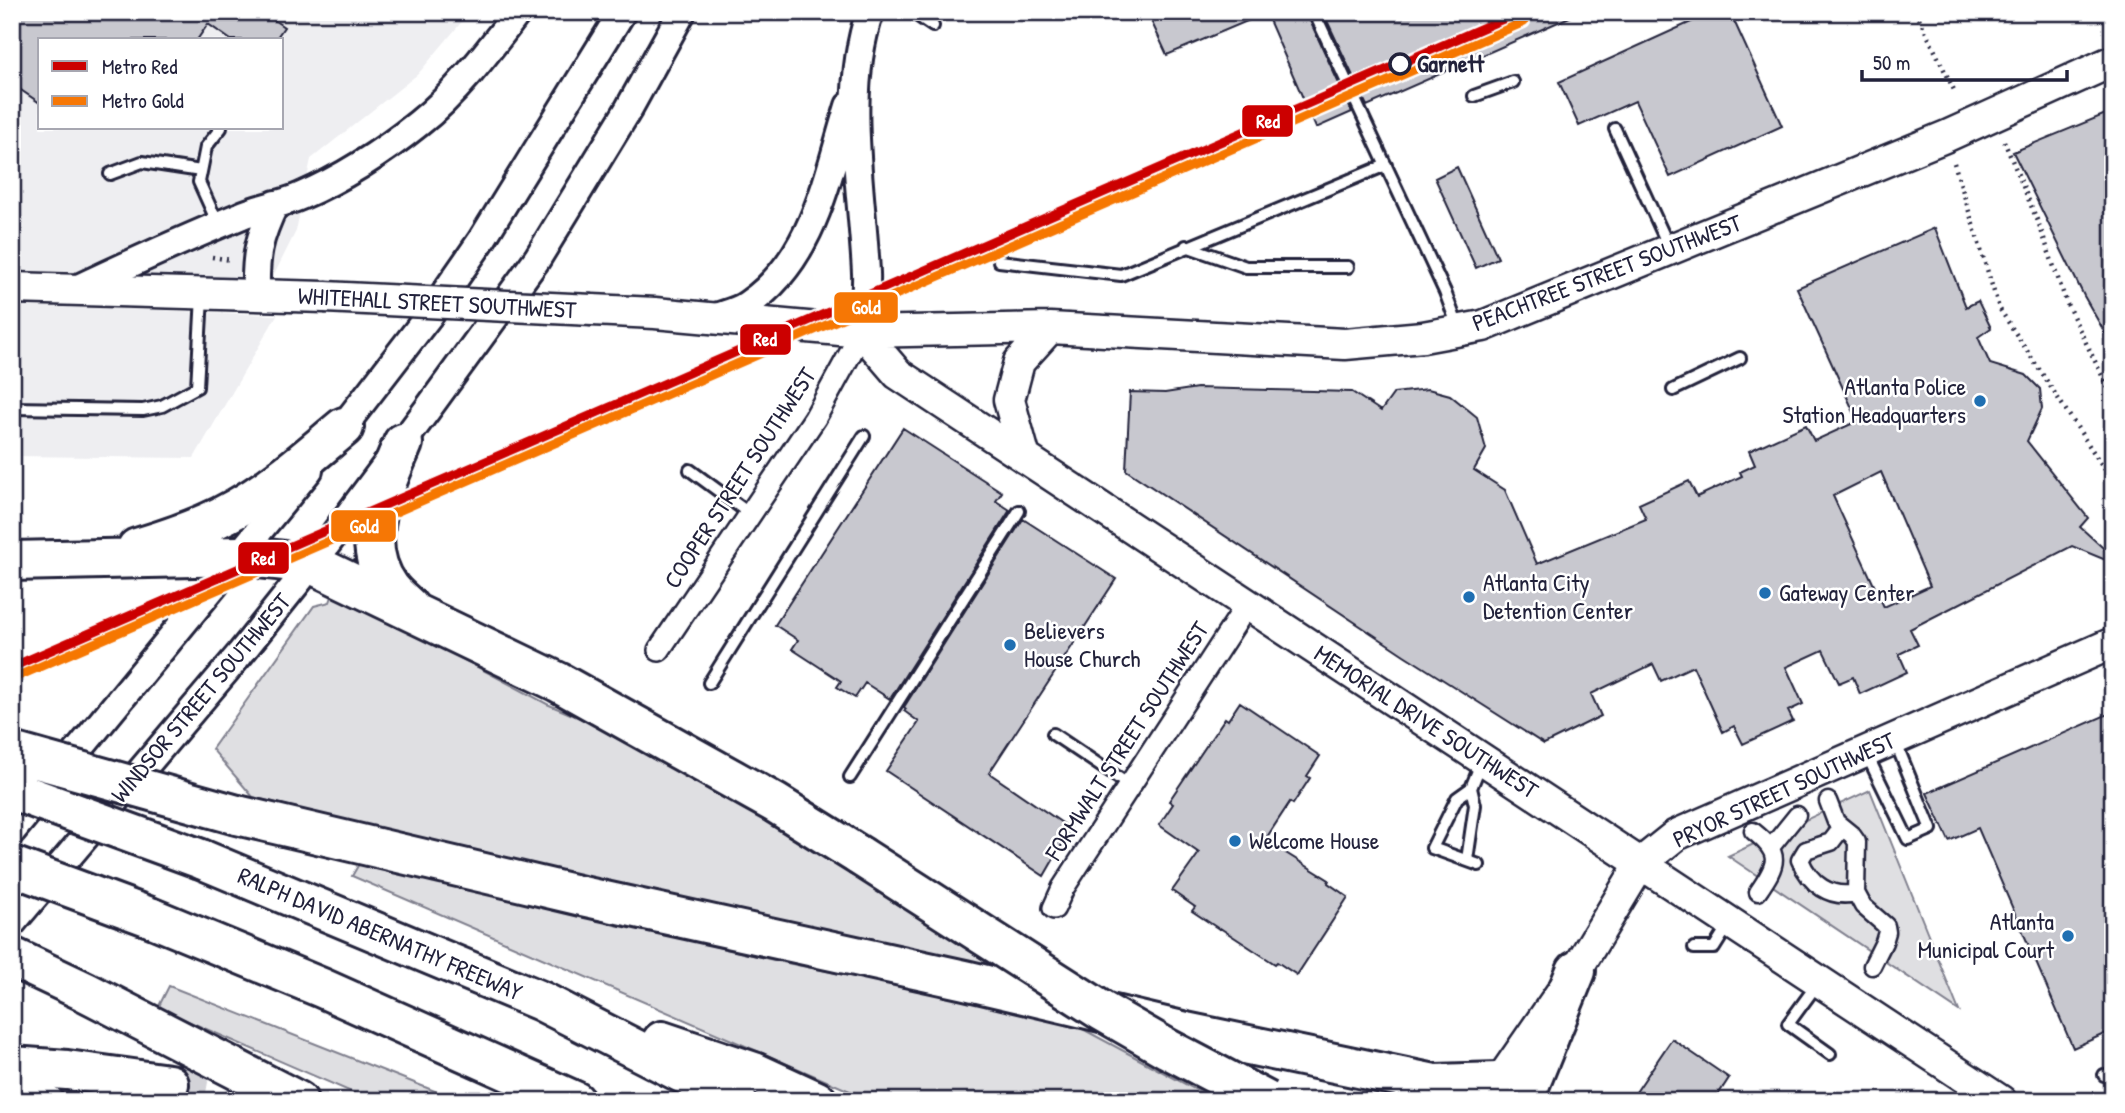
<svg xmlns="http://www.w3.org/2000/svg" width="2125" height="1113" font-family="'Patrick Hand',sans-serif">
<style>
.built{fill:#eeeef1;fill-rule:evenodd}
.green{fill:#dfdfe2;stroke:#80808e;stroke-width:2}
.building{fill:#c8c8cf;stroke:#22223b;stroke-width:2;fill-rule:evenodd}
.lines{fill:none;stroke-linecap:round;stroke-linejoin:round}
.motorway-tunnel{stroke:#d3d3d8;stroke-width:38;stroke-dasharray:38 19;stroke-linecap:butt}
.service-casing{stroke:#22223b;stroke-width:16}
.pedestrian-casing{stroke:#22223b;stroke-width:21}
.minor-casing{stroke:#22223b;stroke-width:26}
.tertiary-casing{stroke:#22223b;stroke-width:32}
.secondary-casing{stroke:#22223b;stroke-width:35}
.motorway-casing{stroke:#22223b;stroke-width:44}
.path{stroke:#22223b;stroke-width:4.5;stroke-dasharray:2 5;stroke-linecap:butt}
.service{stroke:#fff;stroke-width:10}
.pedestrian{stroke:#fff;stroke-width:16}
.minor{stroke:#fff;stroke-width:21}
.tertiary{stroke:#fff;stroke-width:26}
.secondary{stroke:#fff;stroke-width:30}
.motorway{stroke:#fff;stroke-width:38}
.secondary-bridge-casing{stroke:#22223b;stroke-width:35;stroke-linecap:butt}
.motorway-bridge-casing{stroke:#22223b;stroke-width:44;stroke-linecap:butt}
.secondary-bridge{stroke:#fff;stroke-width:30}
.motorway-bridge{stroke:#fff;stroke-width:38}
.metro-1-casing{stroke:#fff;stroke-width:14}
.metro-2-casing{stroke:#fff;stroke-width:14}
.metro-1{stroke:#c00;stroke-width:9}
.metro-2{stroke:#f67705;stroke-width:9}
.stop-dot{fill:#fff;stroke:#22223b;stroke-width:3.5}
.poi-dot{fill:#1f6fb2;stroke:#fff;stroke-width:2.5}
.labels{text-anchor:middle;stroke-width:5;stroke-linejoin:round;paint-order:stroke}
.stop-label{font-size:24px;font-weight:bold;fill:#22223b;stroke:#fff;text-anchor:start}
.street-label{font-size:24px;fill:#22223b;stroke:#fff}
.poi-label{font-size:24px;fill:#22223b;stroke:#fff;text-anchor:start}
.line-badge{stroke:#fff;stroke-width:2.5}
.badge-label{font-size:19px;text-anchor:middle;font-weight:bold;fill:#fff}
</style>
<rect width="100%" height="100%" fill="#fff"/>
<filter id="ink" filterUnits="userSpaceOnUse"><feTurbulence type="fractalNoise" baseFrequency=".0143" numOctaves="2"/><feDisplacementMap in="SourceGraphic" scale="14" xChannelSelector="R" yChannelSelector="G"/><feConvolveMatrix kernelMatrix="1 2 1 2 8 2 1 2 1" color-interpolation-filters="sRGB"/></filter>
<g filter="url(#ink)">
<path class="built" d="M12,12H470L418,74L311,159L296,231L272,279L12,272ZM40,40H282V128H40Z
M12,303L201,312L277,315L194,458L12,456Z"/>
<path class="green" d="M333,594L346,597L547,704L643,745L790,832L1015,981L414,838L253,797L212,749L314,606L330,602Z
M1870,790L1959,1011L1728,856Z
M359,864L787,963L1064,1019L1217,1101H873L352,876Z
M169,986L460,1101H372L158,1008Z"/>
<path class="building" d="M12,12H262L284,27L275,40H231L208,24L197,40H40V103L12,84Z
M1147,12H1306L1352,112L1316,128L1266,13L1167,55Z
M1323,12H1581L1367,106Z
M1713,12H1730L1782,126L1670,177L1635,101L1579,126L1559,82Z
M2113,111V347L2084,296L2013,152Z
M1457,167L1498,258L1476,268L1435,178Z
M1935,228L1966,307L1978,301L1991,328L1978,337L1990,364L2026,375L2040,389L2042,409L2027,441L2088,518L2080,527L2113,557V563L2072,546L1910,629L1918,645L1899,654L1907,672L1860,694L1853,677L1839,683L1823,650L1786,667L1803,704L1788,711L1793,721L1743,744L1734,726L1723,732L1693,666L1661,681L1653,664L1591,694L1601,716L1544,744L1404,655L1126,470L1130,392L1165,393L1197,388L1352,392L1381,411L1394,393L1428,389L1450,395L1477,417L1486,449L1474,470L1505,490L1537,564L1646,519L1639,504L1689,481L1697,497L1742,476L1740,472L1755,465L1749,451L1806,425L1814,441L1858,421L1797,288ZM1881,472L1930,586L1884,607L1833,496Z
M903,428L1002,492L996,501L1010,510L890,699L865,683L855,698L837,687L841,681L792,649L798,640L775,625Z
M1023,519L1116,579L989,773L1071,829L1044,876L886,771L919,722L904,711L906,709L904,707Z
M1240,702L1320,756L1307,776L1310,778L1293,804L1290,802L1265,840L1329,880L1328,883L1348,897L1297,975L1277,962L1275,964L1220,928L1219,929L1192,911L1195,907L1172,891L1199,853L1159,825L1173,804L1169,801L1225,718L1228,720Z
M2113,712V1030L2073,1048L1978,828L1949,841L1927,793Z
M1672,1039L1729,1078L1714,1101H1630Z"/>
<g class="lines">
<path class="motorway-tunnel" d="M169,1084L260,1101"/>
<defs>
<path id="service" d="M912,12L933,26
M1314,12L1445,292L1458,327
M1474,96L1513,82
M1615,129L1669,247
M110,174L142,162L201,171
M218,224L199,182L206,147L221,128
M1186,246L1246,267H1348
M999,261L1121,275L1386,165
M1673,390L1740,358
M12,408L143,410L162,406L197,387L202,296
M690,470L750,514
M709,683L864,436
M1053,734L1129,785
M1867,755L1908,839L1931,829L1895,741
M850,777L1019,511
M1471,788L1457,798L1432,848L1479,865
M1467,860L1475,805L1471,788L1482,761
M1694,948H1714L1729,924
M1818,983L1788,1024L1830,1054
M2104,1075L2113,1077"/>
<path id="pedestrian" d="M1828,801L1836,822L1852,835L1857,842L1856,893L1863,906L1886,926L1887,932L1884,942L1872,966
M1841,829L1831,842L1806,850L1800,860C1810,884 1830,899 1856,893
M1753,831C1782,854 1778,863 1758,892
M1772,846L1797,815"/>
<path id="minor" d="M659,650L815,418L862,332
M1054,908L1063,888L1247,605"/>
<path id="tertiary" d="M74,290C129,264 184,239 240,216C259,207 281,205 301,196C343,178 383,152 419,123C456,94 489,50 518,12
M256,295C255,256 258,239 275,204
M713,318C725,314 739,311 748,304C814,259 827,177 849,106
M862,332C863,312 867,292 866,273C862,188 842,94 870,12
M333,440L431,313L481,241L622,12
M12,831L309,470
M12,923L240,654L312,564L427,410L537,259L628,110L682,12"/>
<path id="secondary" d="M12,288L325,297
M592,310L655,313L862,332L1050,328L1345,344L1423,337L1483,326L1947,136L2113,61
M862,332L898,374L2001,1101
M1025,458L1009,400L1019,362L1050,328
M12,1089L48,1101
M1487,1100L1576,971L1641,863L1676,835L2113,643"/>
<path id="motorway" d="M403,443C384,489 356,542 390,588C395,595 403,601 409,607
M137,548C171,538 206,526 237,508C276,486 310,455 344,427
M12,561L240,556L312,564L558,682L775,803L860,856
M237,815L582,896L965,980L1186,1032L1435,1084L1499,1082
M201,859L541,1001L737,1101
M150,917L322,988L575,1101
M12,957L86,992L298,1101
M662,1041L754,1072L817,1101
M12,1066L67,1070L169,1084
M1523,1101L1576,971"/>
</defs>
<use href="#service" class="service-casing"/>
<use href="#pedestrian" class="pedestrian-casing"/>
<use href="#minor" class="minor-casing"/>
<use href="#tertiary" class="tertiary-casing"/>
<use href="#secondary" class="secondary-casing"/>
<use href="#motorway" class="motorway-casing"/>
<path class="path" d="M1916,12L1954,90
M2004,141L2040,227L2067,304L2113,398
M1954,163L1999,308L2113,482
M212,257L231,260"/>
<use href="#service" class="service"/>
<use href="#pedestrian" class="pedestrian"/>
<use href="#minor" class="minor"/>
<use href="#tertiary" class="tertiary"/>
<use href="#secondary" class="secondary"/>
<use href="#motorway" class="motorway"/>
<defs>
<path id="secondary-bridge" d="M325,297L592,310"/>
<path id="motorway-bridge" d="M12,752L237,815
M12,790L201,859
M860,856L1102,1011L1168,1049L1267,1101
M12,866L150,917"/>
</defs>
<use href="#secondary-bridge" class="secondary-bridge-casing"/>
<use href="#motorway-bridge" class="motorway-bridge-casing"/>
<use href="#secondary-bridge" class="secondary-bridge"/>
<use href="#motorway-bridge" class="motorway-bridge"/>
<defs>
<path id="metro-1" d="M12,667L1519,12"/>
<path id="metro-2" d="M16,677L1524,22"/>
</defs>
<use href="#metro-1" class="metro-1-casing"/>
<use href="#metro-2" class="metro-2-casing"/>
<use href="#metro-1" class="metro-1"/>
<use href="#metro-2" class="metro-2"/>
</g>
</g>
<circle class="stop-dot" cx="1400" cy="64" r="10"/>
<g class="poi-dot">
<circle cx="1980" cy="401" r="7"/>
<circle cx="1765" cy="593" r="7"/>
<circle cx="1469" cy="597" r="7"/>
<circle cx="1010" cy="645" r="7"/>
<circle cx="1235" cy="841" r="7"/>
<circle cx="2068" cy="936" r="7"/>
</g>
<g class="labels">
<g class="stop-label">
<text x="1417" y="72">Garnett</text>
</g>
<g class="street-label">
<text transform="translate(1607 273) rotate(-21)" y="8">PEACHTREE STREET SOUTHWEST</text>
<text transform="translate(437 303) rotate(3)" y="8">WHITEHALL STREET SOUTHWEST</text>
<text transform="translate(740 478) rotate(-57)" y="8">COOPER STREET SOUTHWEST</text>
<text transform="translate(201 698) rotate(-50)" y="8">WINDSOR STREET SOUTHWEST</text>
<text transform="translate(1426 722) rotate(33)" y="8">MEMORIAL DRIVE SOUTHWEST</text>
<text transform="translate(1127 741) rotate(-57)" y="8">FORMWALT STREET SOUTHWEST</text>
<text transform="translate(1784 790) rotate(-25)" y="8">PRYOR STREET SOUTHWEST</text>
<text transform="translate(380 934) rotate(23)" y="8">RALPH DAVID ABERNATHY FREEWAY</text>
</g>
<g class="poi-label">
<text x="1966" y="395" text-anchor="end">Atlanta Police<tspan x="1966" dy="28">Station Headquarters</tspan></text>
<text x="1483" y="591">Atlanta City<tspan x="1483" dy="28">Detention Center</tspan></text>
<text x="1779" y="601">Gateway Center</text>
<text x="1024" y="639">Believers<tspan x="1024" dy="28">House Church</tspan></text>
<text x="1249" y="849">Welcome House</text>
<text x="2054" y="930" text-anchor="end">Atlanta<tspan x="2054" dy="28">Municipal Court</tspan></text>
</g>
</g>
<g class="line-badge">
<rect x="1241" y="104" width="53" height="34" rx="7" fill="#c00"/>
<rect x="833" y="291" width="66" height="33" rx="7" fill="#f67705"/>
<rect x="739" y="323" width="53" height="33" rx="7" fill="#c00"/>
<rect x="330" y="509" width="67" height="34" rx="7" fill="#f67705"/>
<rect x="237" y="541" width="53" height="34" rx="7" fill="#c00"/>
</g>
<g class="badge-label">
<text x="1268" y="128">Red</text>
<text x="866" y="314">Gold</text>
<text x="765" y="346">Red</text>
<text x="364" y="533">Gold</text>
<text x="263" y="565">Red</text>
</g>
<rect width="2125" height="1113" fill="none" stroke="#fff" stroke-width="42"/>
<rect x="21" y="21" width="2083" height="1071" fill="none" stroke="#22223b" stroke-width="2.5" filter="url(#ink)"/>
<rect x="38" y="38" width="245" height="91" fill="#ffffff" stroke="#a7a7b1" stroke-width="2"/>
<rect x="52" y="61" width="35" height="10" fill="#cc0000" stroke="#a7a7b1" stroke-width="2"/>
<text x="102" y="74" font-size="21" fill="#22223b">Metro Red</text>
<rect x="52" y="96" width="35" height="10" fill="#f67705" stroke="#a7a7b1" stroke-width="2"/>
<text x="102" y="108" font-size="21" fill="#22223b">Metro Gold</text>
<path d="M1862 70v10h205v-10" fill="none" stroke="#22223b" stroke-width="3.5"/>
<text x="1873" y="70" font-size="21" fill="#22223b" stroke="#ffffff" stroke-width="5" paint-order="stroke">50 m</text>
</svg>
